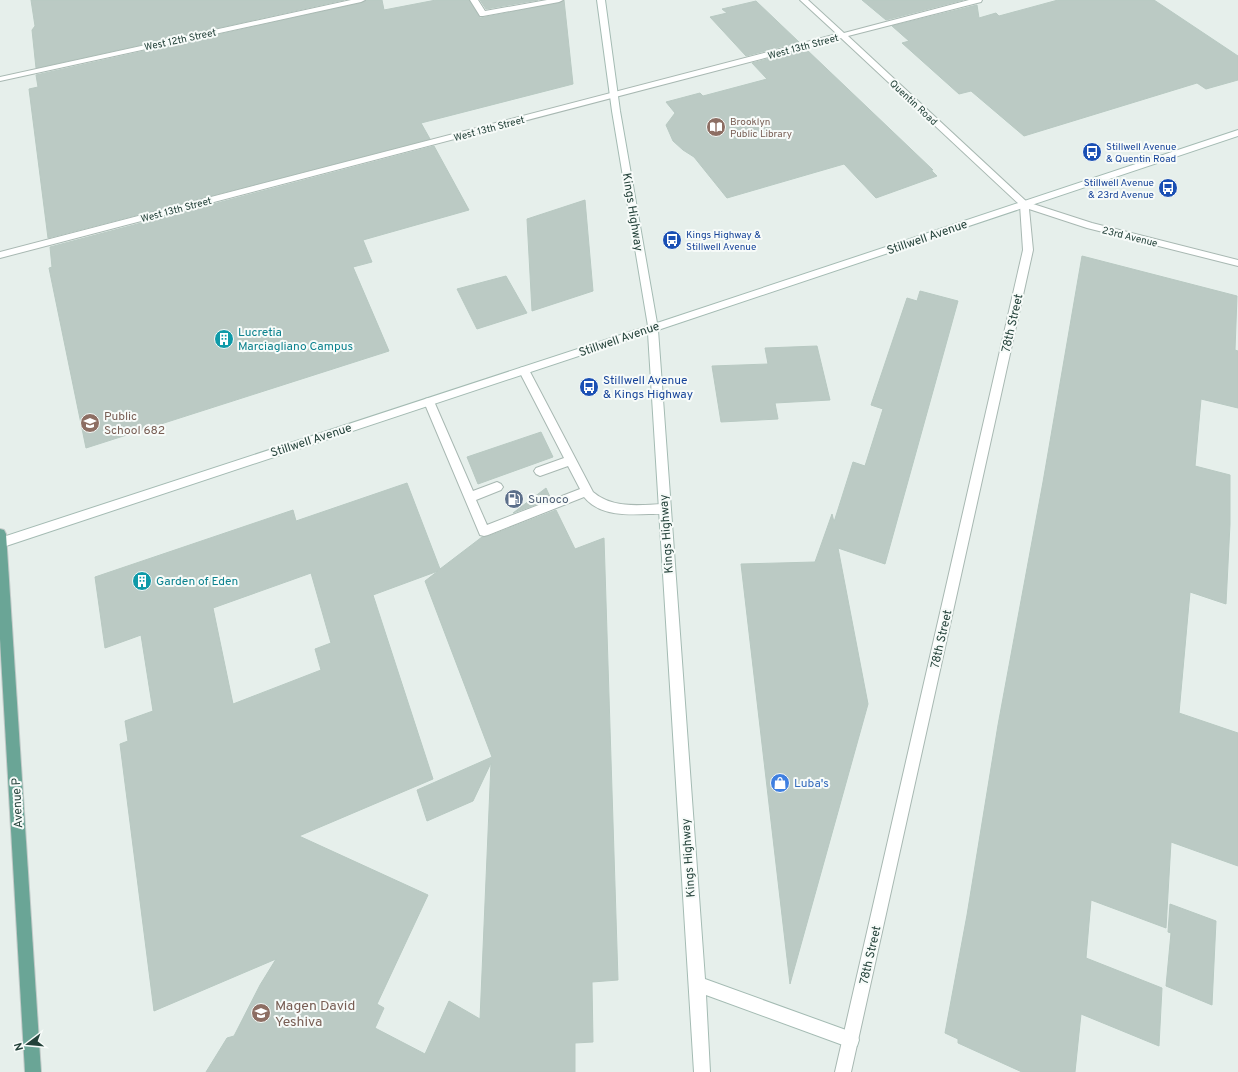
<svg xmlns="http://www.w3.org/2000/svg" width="1238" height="1072" font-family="Overpass,sans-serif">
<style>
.building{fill:#bbcac4;stroke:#b8c9c2;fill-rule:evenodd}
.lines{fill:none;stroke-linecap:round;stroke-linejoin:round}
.lane-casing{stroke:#a8b8b2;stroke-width:2}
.street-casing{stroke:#a8b8b2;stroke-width:2}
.secondary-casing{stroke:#a4bbb3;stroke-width:2}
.primary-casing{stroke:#c2cac8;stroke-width:2}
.lane{fill:#fff;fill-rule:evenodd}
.street{fill:#fff;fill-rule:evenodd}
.secondary{fill:#fff;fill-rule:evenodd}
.primary{fill:#6aa596;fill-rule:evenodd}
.labels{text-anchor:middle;stroke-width:4;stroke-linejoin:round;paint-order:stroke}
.far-street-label{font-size:10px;fill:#24423a;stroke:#f7fbf9}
.far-education-label{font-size:10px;fill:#785e54;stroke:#f7fbf9;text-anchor:start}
.far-transit-label{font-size:10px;fill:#164399;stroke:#f7fbf9;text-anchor:start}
.street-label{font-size:12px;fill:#24423a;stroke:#f7fbf9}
.culture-label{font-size:12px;fill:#0d838f;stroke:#f7fbf9;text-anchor:start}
.transit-label{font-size:12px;fill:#164399;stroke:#f7fbf9;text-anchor:start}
.education-label{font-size:12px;fill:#785e54;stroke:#f7fbf9;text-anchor:start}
.service-label{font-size:12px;fill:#4e5e75;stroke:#f7fbf9;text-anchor:start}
.shop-label{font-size:12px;fill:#366cbe;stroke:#f7fbf9;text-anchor:start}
.near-education-label{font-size:14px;fill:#785e54;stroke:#f7fbf9;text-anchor:start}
</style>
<rect width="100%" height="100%" fill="#e6efeb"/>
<path class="building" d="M31,0H344L36,68L32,30L35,26Z
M366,0H382L384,10L436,0H469L480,18L559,3L564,0L573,84L421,123L430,139L48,238L29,89L38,87L36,75L361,3Z
M480,0H538L486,9Z
M862,0H963L886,20Z
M1058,0H1154L1238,56V80L1206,89L1197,83L1024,136L971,91L959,94L902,43L909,41L892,26L977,5L979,18L996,13L999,16Z
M756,1L799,42L746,56L710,17L727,13L722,9Z
M806,49L933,170H931L937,176L876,198L844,164L727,198L694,157L683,150L673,141L666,125L675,113L666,102L700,93L703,96L767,79L752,63Z
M434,146L469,210L363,240L372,262L353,267L389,351L86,448L49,268L52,267L50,247Z
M585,200L593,291L532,311L527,219Z
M1082,256L1237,296L1235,350L1238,351V408L1201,399L1195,466L1230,475V524L1226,604L1190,592L1179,713L1238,733V866L1171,842L1166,928L1091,900L1086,958L1162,988L1159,1046L1081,1014L1075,1072H1022L958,1043V1039L945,1033L967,915L998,725L1043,482Z
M506,276L527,313L477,329L457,289Z
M920,291L958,301L885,564L838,548L868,704L790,984L741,564L815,562L832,514L834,522L853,462L865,466L883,409L871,405L907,298L917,301Z
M817,346L830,400L775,403L778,419L721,422L712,366L768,364L765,348Z
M541,432L553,457L478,484L467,457Z
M407,483L440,569L482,537L489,536L556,510L575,549L604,538L618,980L592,982L593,1042L575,1043V1072H206L227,1038L234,1036L260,985L276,959L154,1011L120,744L128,741L125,721L153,711L141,635L105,648L95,577L293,510L296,521ZM438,571L425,581L492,757L417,790L427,821L473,801L491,763L480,1019L449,1001L425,1054L375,1028L384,1008L377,1004L428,895L299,836L433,779L373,595ZM311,573L331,643L315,649L321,670L233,704L213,608Z
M546,488L551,499L513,513Z
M1170,904L1216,921L1212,1005L1166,986L1171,933L1168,932Z"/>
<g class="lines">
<defs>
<path id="lane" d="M470,0H478L485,11L547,0H563L559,2L483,16H480Z
M524,367L528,368L593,492C613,509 639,505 664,504L668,506L670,509L668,512C662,515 656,514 649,514C627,515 599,516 584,497L488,535L484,536L480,535L424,402L425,399L429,398L433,399L473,491L497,482L501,484L503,487L501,490L476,500L487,525L580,489L568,466L540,476L536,474L534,471L536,468L564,458L519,371L520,368Z"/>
<path id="street" d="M351,0H365L361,2L0,81V77Z
M800,0H808L844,33L969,0H982L981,2L848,36L1027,202L1092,223L1238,260V266L1087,228L1029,209L1033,250L851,1072H835L1023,250L1020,205L841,38L0,258V252L837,34Z"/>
<path id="secondary" d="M597,0H605L620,111L657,323L1238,130V136L658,330L705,979L857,1034L859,1040L857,1046L851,1048L706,995L710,1072H694L648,333L0,548V538L648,326L612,111Z"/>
<path id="primary" d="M0,529L4,530L6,534L41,1072H25L0,639Z"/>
</defs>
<use href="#lane" class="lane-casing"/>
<use href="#street" class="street-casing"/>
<use href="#secondary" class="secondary-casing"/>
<use href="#primary" class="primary-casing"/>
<use href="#lane" class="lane"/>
<use href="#street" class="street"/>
<use href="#secondary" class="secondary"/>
<use href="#primary" class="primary"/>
</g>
<defs>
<symbol id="library-disc" viewBox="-11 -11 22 22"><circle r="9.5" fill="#8d6e63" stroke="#f7fbf9"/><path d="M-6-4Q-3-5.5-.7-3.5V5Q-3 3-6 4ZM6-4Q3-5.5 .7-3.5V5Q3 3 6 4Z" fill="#fff"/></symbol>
<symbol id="bus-disc" viewBox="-11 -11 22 22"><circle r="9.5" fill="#1a4fb4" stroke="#f7fbf9"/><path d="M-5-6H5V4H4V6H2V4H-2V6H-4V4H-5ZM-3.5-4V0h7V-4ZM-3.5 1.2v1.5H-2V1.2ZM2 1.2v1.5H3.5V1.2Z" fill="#fff"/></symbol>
<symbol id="building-disc" viewBox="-11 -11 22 22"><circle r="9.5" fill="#0f9aa8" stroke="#f7fbf9"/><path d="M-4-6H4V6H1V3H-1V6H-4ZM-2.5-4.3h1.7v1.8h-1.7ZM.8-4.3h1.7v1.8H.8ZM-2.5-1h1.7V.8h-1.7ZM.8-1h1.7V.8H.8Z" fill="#fff"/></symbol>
<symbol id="school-disc" viewBox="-11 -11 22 22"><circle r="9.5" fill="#8d6e63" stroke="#f7fbf9"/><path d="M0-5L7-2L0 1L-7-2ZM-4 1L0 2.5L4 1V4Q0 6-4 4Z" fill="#fff"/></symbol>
<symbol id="fuel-disc" viewBox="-11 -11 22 22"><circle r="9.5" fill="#5c6f8a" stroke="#f7fbf9"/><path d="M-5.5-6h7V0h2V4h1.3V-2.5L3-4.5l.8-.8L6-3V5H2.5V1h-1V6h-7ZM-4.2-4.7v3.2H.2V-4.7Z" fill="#fff"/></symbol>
<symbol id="shop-disc" viewBox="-11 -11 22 22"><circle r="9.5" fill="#3f7fe0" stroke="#f7fbf9"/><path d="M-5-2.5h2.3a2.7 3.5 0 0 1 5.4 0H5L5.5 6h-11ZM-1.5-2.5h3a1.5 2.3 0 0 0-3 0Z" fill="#fff"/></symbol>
</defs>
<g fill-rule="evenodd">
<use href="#library-disc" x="705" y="116" width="22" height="22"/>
<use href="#bus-disc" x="1081" y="141" width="22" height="22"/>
<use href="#bus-disc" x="1157" y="177" width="22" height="22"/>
<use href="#bus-disc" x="661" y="229" width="22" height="22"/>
<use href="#building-disc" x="213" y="328" width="22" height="22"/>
<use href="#bus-disc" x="578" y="376" width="22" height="22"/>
<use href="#school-disc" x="79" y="412" width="22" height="22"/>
<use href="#fuel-disc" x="503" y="488" width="22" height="22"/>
<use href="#building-disc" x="131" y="570" width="22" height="22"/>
<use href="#shop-disc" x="769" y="772" width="22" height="22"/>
<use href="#school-disc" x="250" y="1002" width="22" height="22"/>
</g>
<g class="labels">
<g class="far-street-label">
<text transform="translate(180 39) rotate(-12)" y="4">West 12th Street</text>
<text transform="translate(803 46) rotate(-15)" y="4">West 13th Street</text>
<text transform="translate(914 102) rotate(43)" y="4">Quentin Road</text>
<text transform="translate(489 128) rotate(-15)" y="4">West 13th Street</text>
<text transform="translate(176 209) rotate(-15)" y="4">West 13th Street</text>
<text transform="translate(1130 236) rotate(14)" y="4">23rd Avenue</text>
</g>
<g class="far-education-label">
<text x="730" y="125">Brooklyn<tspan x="730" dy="12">Public Library</tspan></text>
</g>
<g class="far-transit-label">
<text x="1106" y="150">Stillwell Avenue<tspan x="1106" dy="12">&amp; Quentin Road</tspan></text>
<text x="1154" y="186" text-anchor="end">Stillwell Avenue<tspan x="1154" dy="12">&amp; 23rd Avenue</tspan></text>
<text x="686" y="238">Kings Highway &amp;<tspan x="686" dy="12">Stillwell Avenue</tspan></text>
</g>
<g class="street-label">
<text transform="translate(633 212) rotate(81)" y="4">Kings Highway</text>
<text transform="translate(927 237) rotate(-19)" y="4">Stillwell Avenue</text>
<text transform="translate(1012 323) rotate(-77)" y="4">78th Street</text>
<text transform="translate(619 339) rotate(-19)" y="4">Stillwell Avenue</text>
<text transform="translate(311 440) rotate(-18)" y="4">Stillwell Avenue</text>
<text transform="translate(666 534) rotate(-94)" y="4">Kings Highway</text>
<text transform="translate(941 639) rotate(-77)" y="4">78th Street</text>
<text transform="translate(17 803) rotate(-93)" y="4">Avenue P</text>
<text transform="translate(688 858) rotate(-94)" y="4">Kings Highway</text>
<text transform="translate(870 955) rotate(-77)" y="4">78th Street</text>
</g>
<g class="culture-label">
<text x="238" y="336">Lucretia<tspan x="238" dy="14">Marciagliano Campus</tspan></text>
<text x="156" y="585">Garden of Eden</text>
</g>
<g class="transit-label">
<text x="603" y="384">Stillwell Avenue<tspan x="603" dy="14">&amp; Kings Highway</tspan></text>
</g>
<g class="education-label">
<text x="104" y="420">Public<tspan x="104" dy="14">School 682</tspan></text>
</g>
<g class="service-label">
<text x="528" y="503">Sunoco</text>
</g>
<g class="shop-label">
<text x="794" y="787">Luba's</text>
</g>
<g class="near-education-label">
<text x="275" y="1010">Magen David<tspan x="275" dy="16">Yeshiva</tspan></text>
</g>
</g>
<g transform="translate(28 1044) rotate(254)" stroke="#f7fbf9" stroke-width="3" paint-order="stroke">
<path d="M0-3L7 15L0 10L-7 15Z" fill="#24423a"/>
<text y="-6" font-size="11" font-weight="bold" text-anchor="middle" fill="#24423a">N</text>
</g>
</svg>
